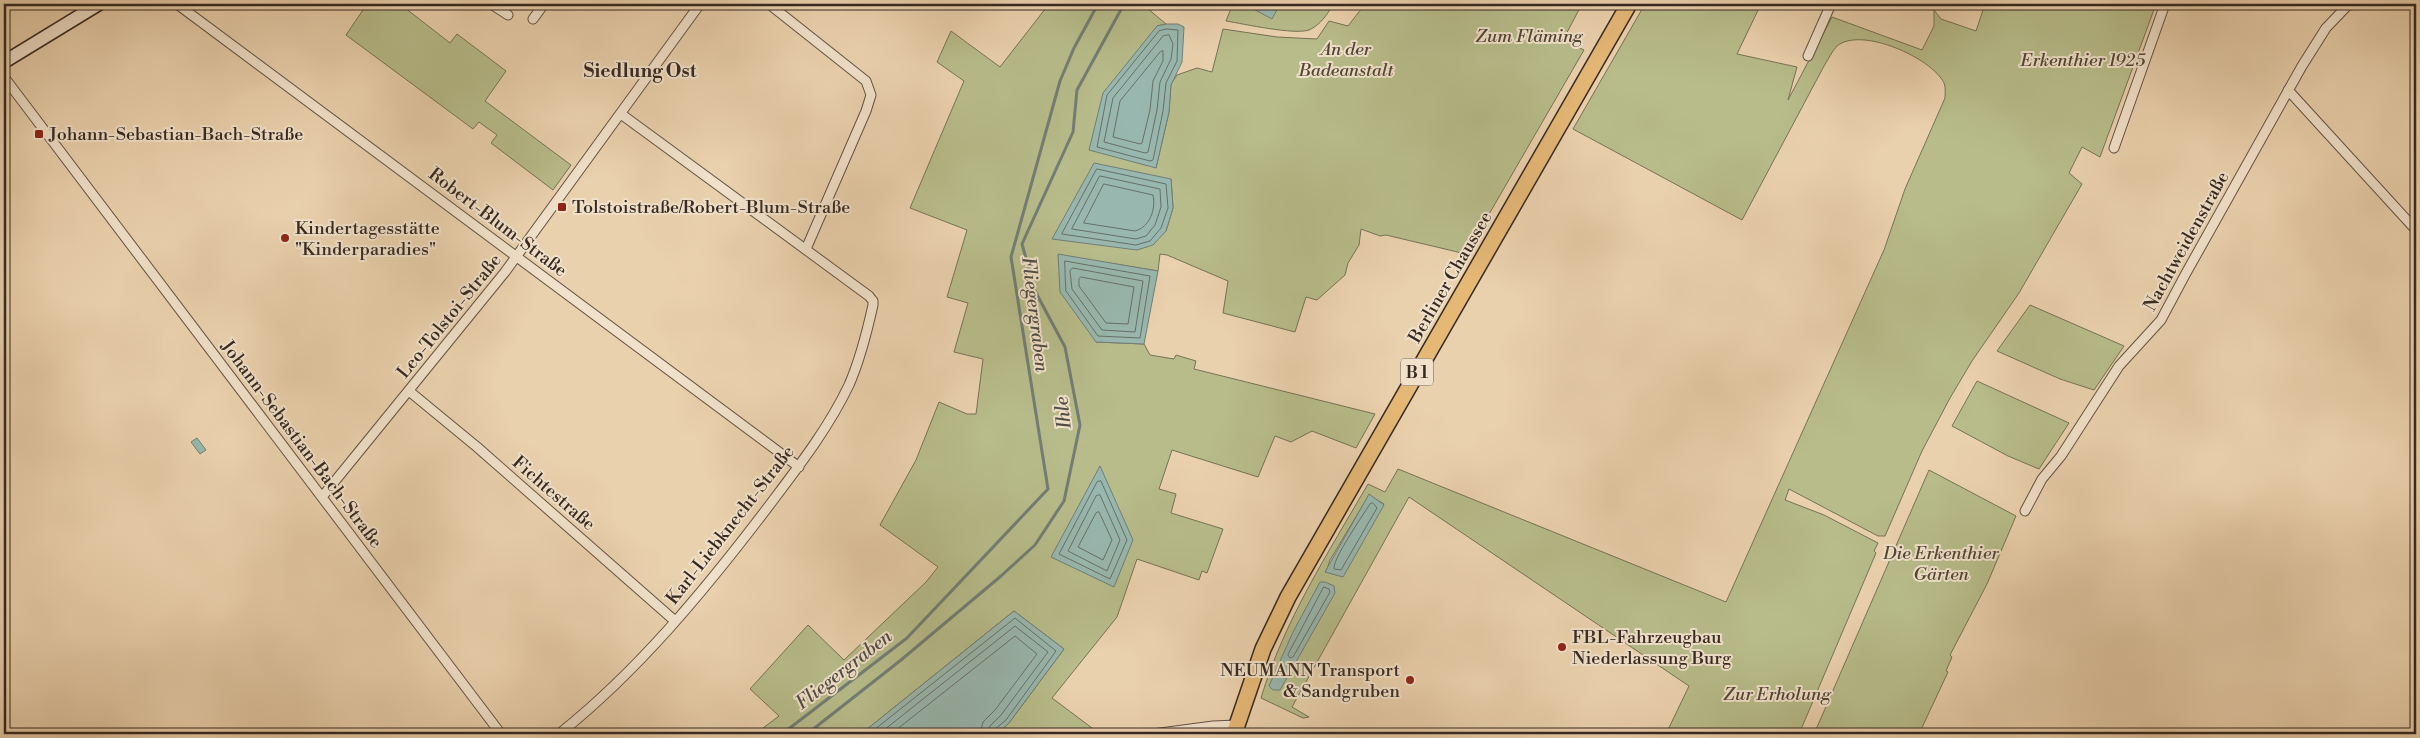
<svg xmlns="http://www.w3.org/2000/svg" width="2420" height="738" font-family="'Libre Bodoni',serif">
<style>
.green{fill:#b7bc8a;stroke:#767256;fill-rule:evenodd}
.water{fill:#98b7ae;stroke:#717e76}
.lines{fill:none;stroke-linecap:round;stroke-linejoin:round}
.shore{stroke:#677068;stroke-width:1}
.stream{stroke:#717e76;stroke-width:3}
.minor-casing{stroke:#635345;stroke-width:11}
.secondary-casing{stroke:#362922;stroke-width:15}
.primary-casing{stroke:#362922;stroke-width:18}
.minor{stroke:#f1e1ca;stroke-width:9}
.secondary{stroke:#f1e1ca;stroke-width:12}
.primary{stroke:#e5b876;stroke-width:15}
.poi-dot{fill:#8f2418;stroke:#f1e1ca;stroke-width:2}
.labels{text-anchor:middle;stroke-width:4;stroke-linejoin:round;paint-order:stroke}
.shield{fill:#f1e1ca;stroke:#6e6054;stroke-width:1}
.shield-label{font-size:16px;font-weight:bold;fill:#362922}
.park-label{font-size:18px;font-style:italic;fill:#504637;stroke:#f1e1ca}
.poi-label{font-size:18px;fill:#362922;stroke:#f1e1ca;text-anchor:start}
.street-label{font-size:18px;fill:#362922;stroke:#f1e1ca}
.neighbourhood-label{font-size:19px;font-weight:bold;fill:#362922;stroke:#f1e1ca}
.water-label{font-size:19px;font-style:italic;fill:#4e4c45;stroke:#f1e1ca}
</style>
<rect width="100%" height="100%" fill="#ead1ad"/>
<filter id="stains"><feTurbulence type="fractalNoise" baseFrequency=".004" numOctaves="4"/><feColorMatrix values="0 0 0 0 .2 0 0 0 0 .09 0 0 0 0 .02 0 0 0 .5 -.17"/></filter>
<radialGradient id="worn" r=".72"><stop offset=".6" stop-color="#630" stop-opacity="0"/><stop offset="1" stop-color="#630" stop-opacity=".3"/></radialGradient>
<path class="green" d="M367,4H389L392,6L400,4L450,43L457,34L506,71L485,101L571,165L553,190L491,143L497,135L479,122L473,129L346,35Z
M1049,4H1150L1147,8L1166,24L1157,26L1156,168L1169,112L1171,84L1177,75L1197,68L1212,72L1223,29L1277,37L1317,39L1329,21L1348,26L1365,4H1582L1563,40L1584,50L1466,254L1386,235L1380,236L1361,229L1359,245L1348,263L1345,275L1317,300L1306,297L1295,332L1223,313L1228,281L1167,255L1160,254L1158,271L1058,255L1096,342L1144,344L1150,355L1174,359L1176,355L1196,361L1194,369L1375,414L1356,448L1312,431L1291,442L1275,436L1258,477L1172,450L1159,489L1176,494L1171,513L1223,529L1207,573L1202,571L1199,580L1137,559L1117,617L1052,698L1100,734H997L1009,723L1064,649L1014,611L861,734H755L779,716L750,689L808,625L844,660L926,582L938,567L880,525L916,460L939,402L967,414H976L983,359L954,352L968,303L947,297L967,230L910,208L964,81L937,62L951,31L1000,67ZM1171,179L1173,208L1166,231Z
M1227,4H1333C1329,13 1319,26 1309,30C1293,35 1245,24 1226,21L1232,6Z
M1645,4H1761L1737,54L1797,67L1788,100L1832,17L1922,50L1934,26V10L1941,19L1976,31L1985,4H2156L2100,157L2082,147L2069,173L2082,184L2019,293L1972,361L1950,398L1922,451L1885,536H1878L1789,489L1785,500L1824,515L1878,543L1874,551L1876,553L1799,734H1666L1689,686L1409,497L1292,707L1309,717L1303,718L1261,698C1284,621 1328,553 1368,484L1385,492L1398,469L1726,602L1884,250L1905,189L1945,98C1945,93 1946,88 1944,83C1932,58 1861,26 1837,46C1832,51 1828,60 1824,66L1742,220L1573,129ZM1369,495L1384,504L1326,572L1330,560Z
M2030,305L2124,346L2094,390L2060,379L1997,351Z
M1977,381L2069,423L2039,469L2008,456L1952,426Z
M1929,470L2016,516L1987,584L1950,655L1952,657L1946,671L1948,672L1919,734H1814Z"/>
<path class="water" d="M1244,4H1280L1272,19Z
M1166,24H1178L1184,27L1182,62L1171,85L1169,112L1156,168L1089,150L1103,93L1157,26Z
M1094,163L1171,179L1173,208L1166,231L1153,245L1137,250L1052,239Z
M1058,254L1158,271L1144,344L1096,342L1060,292Z
M197,438L206,450L200,454L191,442Z
M1100,466L1133,540L1114,587L1051,557Z
M1369,494L1384,505L1343,577L1325,572Z
M1320,582H1325L1334,586L1335,593L1280,690H1273L1269,686L1293,632Z
M1014,611L1064,649L1009,723L997,734H861Z"/>
<g class="lines">
<path class="shore" d="M1167,29L1178,30L1177,61L1166,83L1163,111L1153,160L1150,161L1097,147L1107,95L1159,31Z
M1169,35L1173,44L1171,59L1160,82L1157,110L1148,152L1145,153L1104,142L1113,98L1163,36Z
M1163,51V61L1153,81L1150,110L1142,143L1140,144L1113,137L1120,101L1160,52Z
M1097,169L1166,184L1168,208L1161,228L1150,241L1136,245L1062,234Z
M1100,176L1160,189L1161,207L1155,225L1146,236L1136,239L1072,229Z
M1104,184L1153,195C1156,209 1150,227 1135,231L1084,223Z
M1065,261L1150,276L1140,338L1098,336L1066,291Z
M1073,268L1143,281L1135,332L1102,330L1072,289L1070,271Z
M1081,277L1134,287L1128,324L1106,323L1079,286V279Z
M1101,481L1127,540L1110,579L1059,554L1097,482Z
M1100,495L1120,540L1107,571L1068,551L1096,496Z
M1373,503L1377,508L1341,570L1334,569C1332,560 1363,515 1370,504Z
M1099,512L1112,540L1103,560L1078,547L1096,513Z
M1324,587L1329,589L1330,592L1293,657L1290,658L1288,655Z
M869,734L1015,618L1056,651L1006,720L995,729L994,734
M879,734L1015,626L1048,652L1001,715L990,726L987,734
M891,734L1015,636L1037,654L995,710L983,722L980,734"/>
<path class="stream" d="M782,734L907,638L1048,489L1011,257L1060,81L1074,48L1098,4
M807,734L901,660L1001,576L1035,545L1064,501L1080,425L1065,347L1035,291L1022,244L1073,132L1077,90L1124,4"/>
<defs>
<path id="minor" d="M177,4L799,467
M491,4L508,15
M769,4L866,81L871,95L866,111L806,249
M533,19L544,4
M1808,56L1831,4
M4,77L501,734
M2288,90L2416,230
M2114,148L2165,4
M409,391L477,447L675,621
M322,497L505,272L700,4
M2025,511L2042,479L2061,456L2119,366L2161,320L2185,275L2302,66L2326,28L2349,4
M559,734C638,671 704,591 765,511C795,471 827,431 849,385C860,360 867,332 873,305V301L869,296L621,114
M1153,734L1213,726L1237,725"/>
<path id="secondary" d="M4,62L99,4"/>
<path id="primary" d="M1234,734L1263,649L1288,597L1629,4"/>
</defs>
<use href="#minor" class="minor-casing"/>
<use href="#secondary" class="secondary-casing"/>
<use href="#primary" class="primary-casing"/>
<use href="#minor" class="minor"/>
<use href="#secondary" class="secondary"/>
<use href="#primary" class="primary"/>
</g>
<g class="poi-dot">
<rect x="34" y="129" width="10" height="10" rx="2.5"/>
<rect x="557" y="202" width="10" height="10" rx="2.5"/>
<circle cx="285" cy="238" r="5"/>
<circle cx="1562" cy="647" r="5"/>
<circle cx="1410" cy="680" r="5"/>
</g>
<g class="labels">
<rect class="shield" x="1401" y="358.5" width="32" height="27" rx="4"/>
<g class="shield-label">
<text x="1417" y="378">B 1</text>
</g>
<g class="park-label">
<text x="1529" y="42">Zum Fläming</text>
<text x="1346" y="55">An der<tspan x="1346" dy="21">Badeanstalt</tspan></text>
<text x="2083" y="66">Erkenthier 1925</text>
<text x="1941" y="559">Die Erkenthier<tspan x="1941" dy="21">Gärten</tspan></text>
<text x="1777" y="700">Zur Erholung</text>
</g>
<g class="poi-label">
<text x="49" y="140">Johann-Sebastian-Bach-Straße</text>
<text x="572" y="213">Tolstoistraße/Robert-Blum-Straße</text>
<text x="295" y="234">Kindertagesstätte<tspan x="295" dy="21">"Kinderparadies"</tspan></text>
<text x="1572" y="643">FBL-Fahrzeugbau<tspan x="1572" dy="21">Niederlassung Burg</tspan></text>
<text x="1400" y="676" text-anchor="end">NEUMANN Transport<tspan x="1400" dy="21">&amp; Sandgruben</tspan></text>
</g>
<g class="street-label">
<text transform="translate(498 222) rotate(37)" y="6">Robert-Blum-Straße</text>
<text transform="translate(2186 241) rotate(-61)" y="6">Nachtweidenstraße</text>
<text transform="translate(1450 277) rotate(-60)" y="6">Berliner Chaussee</text>
<text transform="translate(449 316) rotate(-51)" y="6">Leo-Tolstoi-Straße</text>
<text transform="translate(302 444) rotate(53)" y="6">Johann-Sebastian-Bach-Straße</text>
<text transform="translate(554 493) rotate(41)" y="6">Fichtestraße</text>
<text transform="translate(730 525) rotate(-52)" y="6">Karl-Liebknecht-Straße</text>
</g>
<g class="neighbourhood-label">
<text x="640" y="77">Siedlung Ost</text>
</g>
<g class="water-label">
<text transform="translate(1036 314) rotate(83)" y="7">Fliegergraben</text>
<text transform="translate(1062 413) rotate(-96)" y="7">Ihle</text>
<text transform="translate(843 669) rotate(-38)" y="7">Fliegergraben</text>
</g>
</g>
<rect width="2420" height="738" fill="none" stroke="#ead1ad" stroke-width="20"/>
<rect x="5" y="5" width="2410" height="728" fill="none" stroke="#362922" stroke-width="2.5"/>
<rect x="10" y="10" width="2400" height="718" fill="none" stroke="#362922"/>
<rect width="100%" height="100%" filter="url(#stains)"/>
<rect width="100%" height="100%" fill="url(#worn)"/>
</svg>
